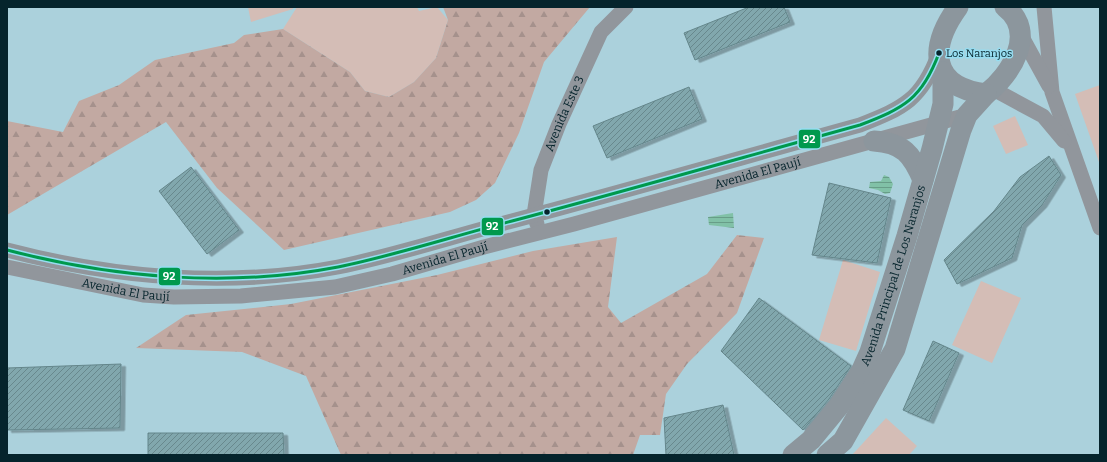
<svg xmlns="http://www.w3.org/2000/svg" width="1107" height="462" font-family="Bitter,serif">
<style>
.green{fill:#d4bdb6}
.forest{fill:url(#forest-firs)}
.water{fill:url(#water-rules)}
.building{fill:url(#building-hatch);stroke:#64868b;filter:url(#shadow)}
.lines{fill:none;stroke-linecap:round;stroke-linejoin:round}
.street{stroke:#91969c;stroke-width:15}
.secondary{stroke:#8c969d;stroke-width:21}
.bus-1-casing{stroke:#96ddf1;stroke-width:6}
.bus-1{stroke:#00994d;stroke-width:3}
.bus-dot{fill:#05242c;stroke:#96ddf1;stroke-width:1.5}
.labels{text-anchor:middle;stroke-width:3;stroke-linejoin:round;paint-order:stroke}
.bus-label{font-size:11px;fill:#05242c;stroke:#96ddf1;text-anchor:start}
.street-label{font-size:12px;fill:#05242c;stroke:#96ddf1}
.line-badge{stroke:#96ddf1;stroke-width:1.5}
.badge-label{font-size:11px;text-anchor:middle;font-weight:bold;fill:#fff}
</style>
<defs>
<pattern id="forest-firs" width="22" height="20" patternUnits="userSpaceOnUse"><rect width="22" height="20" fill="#c2a9a2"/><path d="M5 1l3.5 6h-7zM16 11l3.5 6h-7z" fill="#a5918c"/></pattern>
<pattern id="water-rules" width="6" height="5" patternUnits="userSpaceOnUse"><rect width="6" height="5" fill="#81c1a7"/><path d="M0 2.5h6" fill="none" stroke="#689d88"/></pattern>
<pattern id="building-hatch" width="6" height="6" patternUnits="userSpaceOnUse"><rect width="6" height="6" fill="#81a7ad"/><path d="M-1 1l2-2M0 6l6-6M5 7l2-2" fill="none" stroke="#68888d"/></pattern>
<filter id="shadow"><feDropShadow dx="4.5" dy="2.5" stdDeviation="0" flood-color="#0004"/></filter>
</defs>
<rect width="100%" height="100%" fill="#abd1dc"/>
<path class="green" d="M248,7H293V9L251,22Z
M297,7H417L419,11L437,7L448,20L436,58L414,82L389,97L365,91L350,72L283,29Z
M1100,85V161L1099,162L1075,94Z
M1015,116L1028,145L1006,154L993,126Z
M843,260L880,272L856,351L819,340Z
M981,281L1021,298L992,363L952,345Z
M886,418L917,446L909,455H852Z"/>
<path class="forest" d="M443,7H590L544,62L519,133L495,183L476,200L450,212L284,250L217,188L166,122L7,215V121L63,132L79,101L119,85L155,60L234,43L244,35L283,29L350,72L365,91L389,97L414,82L436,58L448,20Z
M737,235L764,238L737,313L687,364L666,394L660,435H640L633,455H341L306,376L242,352L136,348L186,315L291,304L437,275L533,251L617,237L608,307L621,323L707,274Z"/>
<path class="water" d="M884,175L889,177L893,184L890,193L885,194L878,190L869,188L870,182L881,181Z
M733,213L734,228L709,225L708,217Z"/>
<path class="building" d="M749,7H784L790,22L695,60L684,33Z
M689,87L702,119L607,158L593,126Z
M1049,156L1061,175L1042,205L1022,225L1012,258L957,284L944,260L994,211L1020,177Z
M191,167L239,230L207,254L159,191Z
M829,183L891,198L877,263L812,255Z
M759,298L851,366L829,399L803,430L721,351Z
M933,341L959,353L929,421L903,410Z
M121,364L120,428L7,430V368Z
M723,405L734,455H666L664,418Z
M148,433H283L284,455H148Z"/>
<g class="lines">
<g class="street">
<path d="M1044,7L1052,92L1100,228"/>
<path d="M1021,35L1049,86"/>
<path d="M993,89L1043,116L1064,141"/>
<path id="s1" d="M537,224L534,215L541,170L559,124L601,32L626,7"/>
<path d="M7,250C114,278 229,288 338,267C397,255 454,236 512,221C629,190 744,157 860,125C904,108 922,99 939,53"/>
<path id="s2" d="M7,267L143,295L174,297L241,296L335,287L392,274L484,247L574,224L967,115"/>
</g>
<g class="secondary">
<path d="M958,7C929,47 929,87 986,94C1011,75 1038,32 1005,7"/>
<path d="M874,141C903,143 912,154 923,180"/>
<path id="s3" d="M793,455L811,440L839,406L861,372L870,352L907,236L932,149L943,104V72"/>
<path d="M827,455L843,441L895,349L961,130L967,115L986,94"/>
</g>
<defs>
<path id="bus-1" d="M7,250C114,278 229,288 338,267C397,255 454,236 512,221C629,190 744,157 860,125C904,108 922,99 939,53"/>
</defs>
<use href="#bus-1" class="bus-1-casing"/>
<use href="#bus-1" class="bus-1"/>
</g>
<g class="bus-dot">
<circle cx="939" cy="53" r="3.5"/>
<circle cx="547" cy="212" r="3.5"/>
</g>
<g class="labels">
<g class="bus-label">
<text x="946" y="57">Los Naranjos</text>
</g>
<g class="street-label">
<text dy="4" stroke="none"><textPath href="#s1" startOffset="116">Avenida Este 3</textPath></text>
<text dy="4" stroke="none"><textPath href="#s2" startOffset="769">Avenida El Paují</textPath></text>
<text dy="4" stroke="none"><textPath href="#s2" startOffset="445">Avenida El Paují</textPath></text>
<text dy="4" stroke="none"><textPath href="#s3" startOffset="210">Avenida Principal de Los Naranjos</textPath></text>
<text dy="4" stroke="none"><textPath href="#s2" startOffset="121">Avenida El Paují</textPath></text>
</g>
</g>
<g class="line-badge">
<rect x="798" y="129" width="23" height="20" rx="4" fill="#00994d"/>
<rect x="481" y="217" width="23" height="19" rx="4" fill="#00994d"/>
<rect x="158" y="267" width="23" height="19" rx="4" fill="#00994d"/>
</g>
<g class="badge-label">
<text x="809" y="143">92</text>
<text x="492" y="230">92</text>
<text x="169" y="280">92</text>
</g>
<rect width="1107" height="462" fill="none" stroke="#05242c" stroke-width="16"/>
</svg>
